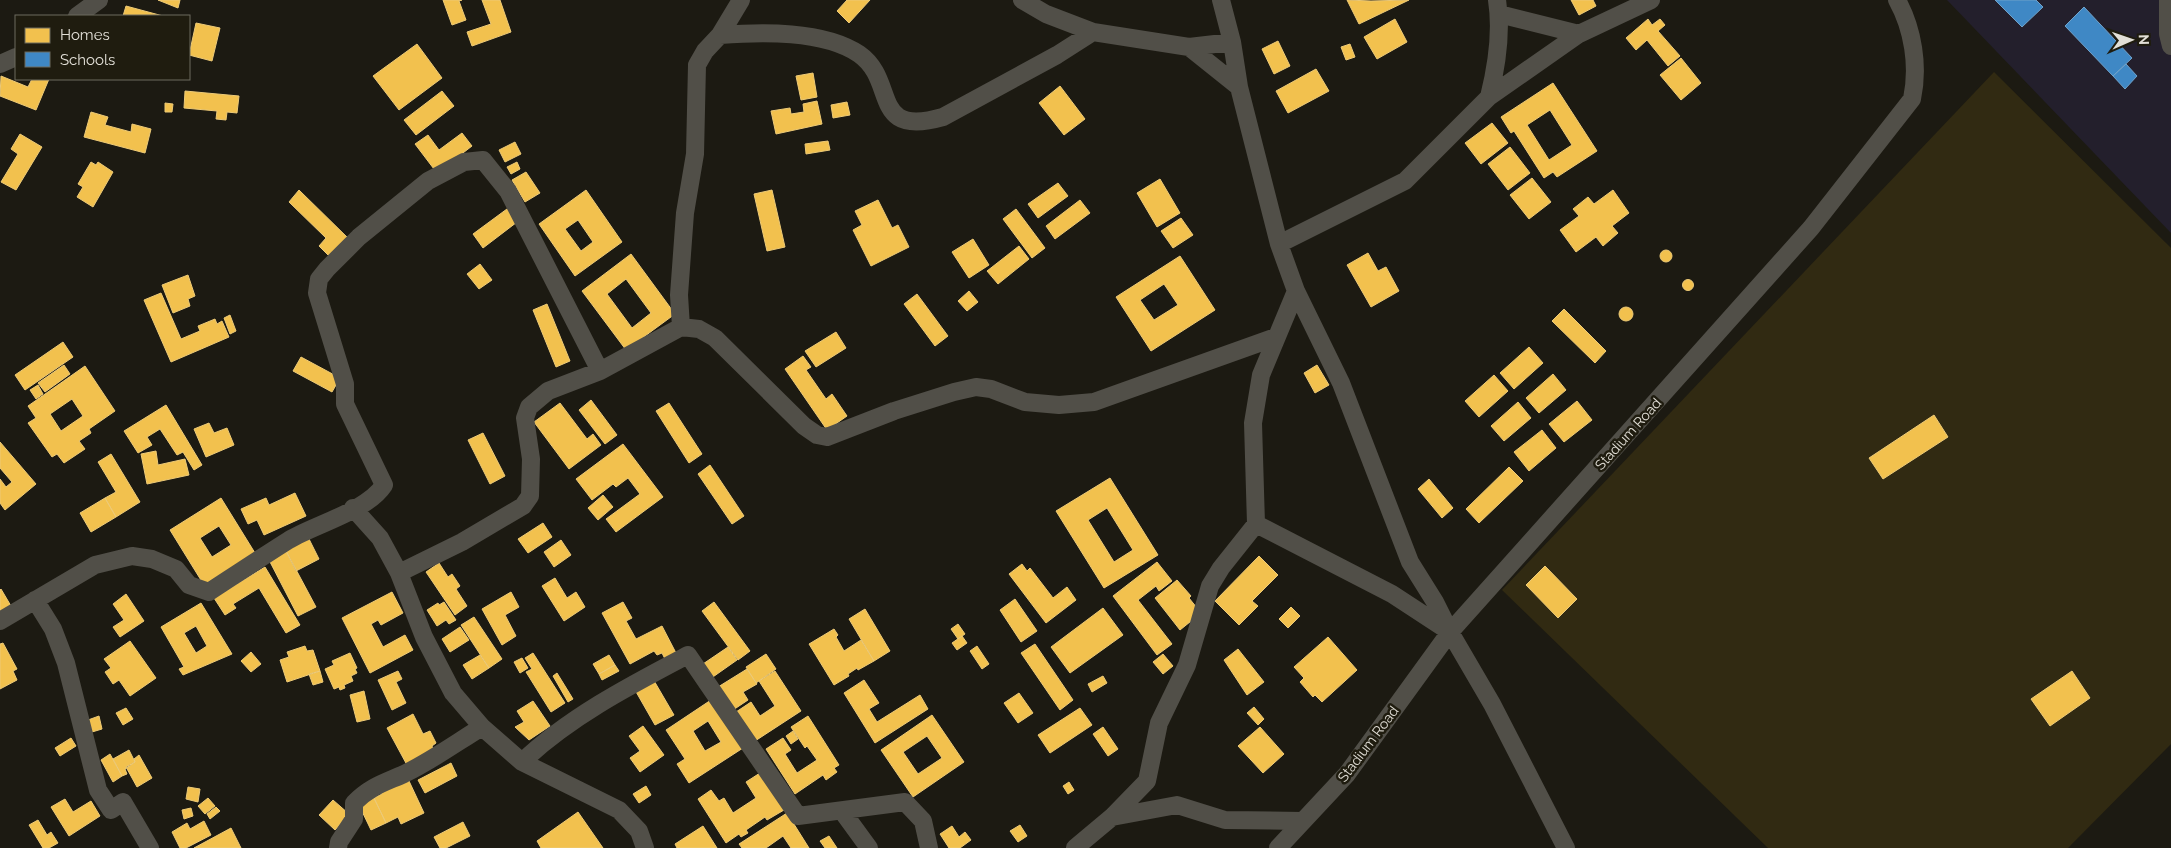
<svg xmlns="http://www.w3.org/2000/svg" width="2171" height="848" font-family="Raleway,sans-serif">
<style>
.education{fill:#231f2c}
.green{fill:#312a12}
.homes{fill:#f2c14e;stroke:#edca77;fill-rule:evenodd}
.schools{fill:#3f88c5;stroke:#70a2ca}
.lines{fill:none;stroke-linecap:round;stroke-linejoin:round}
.minor{stroke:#514f48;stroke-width:18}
.labels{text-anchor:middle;stroke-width:5;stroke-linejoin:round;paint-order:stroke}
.street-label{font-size:14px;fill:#e2dfd7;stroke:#1f1c0f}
</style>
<rect width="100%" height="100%" fill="#1c1a12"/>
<path class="education" d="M1947,0H2171V233Z"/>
<path class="green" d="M1994,72L2171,248V744L2068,848H1768L1502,590Z"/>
<path class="homes" d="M158,0H180L178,8Z
M443,0H462L459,1L466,20L452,25Z
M482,0H500L511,32L472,46L467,32L491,24Z
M847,0H870L849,23L837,11Z
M1347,0L1371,1L1409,0L1359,24Z
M1571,0H1593L1596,6L1579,15Z
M126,6L163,16H123Z
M1395,19L1407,42L1377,59L1364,37Z
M1648,19L1652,25L1660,19L1665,25L1658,31L1680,56L1668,66L1647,40L1636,50L1626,38Z
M196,23L220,28L212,61L189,55Z
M1278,41L1290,66L1274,74L1262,49Z
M417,44L442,78L399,110L373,76Z
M1350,44L1355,57L1346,60L1341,47Z
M1681,58L1701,83L1681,100L1660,75Z
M1316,69L1329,91L1288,113L1276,91Z
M813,73L817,97L801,100L796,76Z
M1,76L28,87L32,79H49L36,110L0,96Z
M1553,83L1597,151L1557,177L1553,172L1544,178L1514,131L1511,133L1501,117ZM1550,110L1572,145L1549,160L1527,125Z
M1060,86L1085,119L1064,135L1039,103Z
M185,91L239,96L237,113L227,112L226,120L216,119L217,111L184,108Z
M442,91L454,106L416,135L404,120Z
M817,101L822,124L776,134L771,111L790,108L791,114L804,112L803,104Z
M847,102L850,115L833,118L831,105Z
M165,103L173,104L172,112H165Z
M91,112L108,117L105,125L131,132L132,124L151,129L145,153L84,137Z
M1492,123L1508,143L1481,164L1465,143Z
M462,133L472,146L437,173L415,144L428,135L439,150Z
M20,134L42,147L16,190L1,182L18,154L11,149Z
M828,141L830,150L806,154L805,144Z
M515,142L521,154L505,162L499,150Z
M1510,147L1530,173L1508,190L1488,164Z
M91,162L96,165L98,162L113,172L93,207L77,197L83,187L78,184Z
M517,162L520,169L511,174L507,167Z
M526,172L540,193L525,202L512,180Z
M1532,178L1551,202L1529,219L1510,195Z
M1160,179L1180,213L1157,227L1137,193Z
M1058,183L1068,196L1038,218L1028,204Z
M299,190L349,239L331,258L319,246L326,238L289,202Z
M586,190L622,242L575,276L539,224ZM578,220L593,242L581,251L565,229Z
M772,190L785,247L767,251L754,194Z
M1613,190L1629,213L1612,226L1618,233L1603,246L1596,237L1576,252L1560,230L1579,216L1573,209L1588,197L1594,204Z
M878,200L892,228L898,225L909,247L871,266L853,230L862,225L855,211Z
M1080,200L1090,213L1055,239L1046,226Z
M511,206L521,219L483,248L473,234Z
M1016,209L1045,248L1032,258L1003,219Z
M1181,218L1193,235L1173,248L1161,231Z
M973,239L989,265L969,278L952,252Z
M1019,246L1029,259L998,284L987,271Z
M1660 256a6 6 0 1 1 12 0a6 6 0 1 1-12 0Z
M1368,253L1378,271L1386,267L1399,291L1371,307L1347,265Z
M631,254L675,314L626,350L582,291ZM626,279L651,313L632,328L607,294Z
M1180,256L1215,310L1151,351L1116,297ZM1164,284L1178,305L1154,320L1140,300Z
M480,264L492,280L479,289L467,274Z
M188,275L195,296L188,299L190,306L173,313L162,285Z
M1682.5 285a5.5 5.5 0 1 1 11 0a5.5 5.5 0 1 1-11 0Z
M969,291L978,302L967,311L958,301Z
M161,293L181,339L200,331L198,326L215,319L217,324L222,321L229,337L171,362L144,300Z
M917,294L948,336L935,346L904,304Z
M547,304L570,361L556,367L533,310Z
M1619 314a7 7 0 1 1 14 0a7 7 0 1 1-14 0Z
M1564,309L1606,351L1595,363L1552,321Z
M230,315L236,331L230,334L224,318Z
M836,332L846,348L816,367L805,351Z
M63,342L73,357L25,390L15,375Z
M1529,347L1543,363L1514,389L1500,373Z
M803,356L811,367L806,370L826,399L832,394L847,416L827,430L785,369Z
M301,357L340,378L332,392L293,371Z
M64,365L70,374L45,392L38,383Z
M1317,365L1329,385L1315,393L1304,373Z
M85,366L115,411L89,429L91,433L79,441L85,449L64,463L57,454L52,457L28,423L36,418L28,406ZM72,399L83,416L61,431L50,414Z
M1553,374L1566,390L1539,413L1526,398Z
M1494,375L1508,391L1479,417L1465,401Z
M38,385L43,394L36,399L30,390Z
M591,400L617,435L605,444L579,410Z
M1577,401L1592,420L1564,442L1549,424Z
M1518,402L1531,418L1504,441L1491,426Z
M560,403L587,439L593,434L601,445L569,469L534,422Z
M669,403L702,454L689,463L656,411Z
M166,405L202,465L194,470L183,452L177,455L160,429L147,437L152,445L138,453L124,431Z
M1934,415L1948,437L1883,479L1869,458Z
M209,423L214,433L227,428L234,445L206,457L194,429Z
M1542,430L1556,448L1529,471L1514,452Z
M483,433L505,476L490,484L468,440Z
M0,442L36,484L5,510L0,503V479L6,487L12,482L0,468Z
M623,444L663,497L616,532L606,519L640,494L628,478L616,487L613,484L592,500L576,479Z
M156,451L158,465L185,459L189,475L147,484L141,454Z
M111,454L140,502L116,517L105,498L116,492L98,462Z
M710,465L744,516L732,524L698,474Z
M1509,467L1523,481L1479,523L1466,509Z
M1110,478L1158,555L1104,588L1056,511ZM1107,508L1133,550L1114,562L1088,520Z
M1429,479L1453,508L1442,518L1418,489Z
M295,493L306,516L264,535L257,520L248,524L241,509L266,498L269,505Z
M603,495L613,507L598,520L588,508Z
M105,498L116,517L91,532L80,513Z
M221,498L255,553L204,585L170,530ZM219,526L231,545L212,557L200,538Z
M543,523L552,537L528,553L518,539Z
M308,537L319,559L296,571L285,549Z
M561,540L571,555L554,567L544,552Z
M285,549L316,607L298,616L268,558Z
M1259,556L1278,575L1252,601L1258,606L1239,625L1215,601Z
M1157,562L1172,581L1159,591L1156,586L1138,600L1172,644L1157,655L1113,596Z
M439,563L448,577L452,574L460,586L456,589L467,606L455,615L426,572Z
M1022,564L1027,571L1030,568L1053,598L1067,587L1076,600L1046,623L1009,574Z
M1545,566L1577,599L1558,618L1526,585Z
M265,567L300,625L286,633L259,588L233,604L236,608L225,615L214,598Z
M555,578L567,598L576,592L585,607L564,621L542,586Z
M1177,580L1191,596L1189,598L1201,613L1180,630L1155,598Z
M1,589L11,606L0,613V590Z
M392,592L403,613L381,625L378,620L371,624L383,647L405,635L413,650L370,673L342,618Z
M511,592L519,607L505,615L516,636L502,645L482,609Z
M126,594L144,621L120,637L113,627L124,620L113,604Z
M1015,599L1037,631L1021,642L1000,610Z
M444,602L456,620L449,624L446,620L437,626L427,610L438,603L439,605Z
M623,602L632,618L626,621L636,639L662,626L676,653L665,659L662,653L657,655L654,651L630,664L602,613Z
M714,602L750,651L738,660L702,611Z
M201,603L232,654L183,675L179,669L184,667L161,627ZM196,626L207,646L196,653L184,633Z
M1291,607L1300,616L1288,628L1279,619Z
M1103,608L1123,635L1070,673L1051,647Z
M865,609L890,651L874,661L849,619Z
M474,617L502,659L489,668L461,625Z
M958,624L965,634L958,639L951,629Z
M460,627L469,640L450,652L442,639Z
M834,629L838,635L836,637L844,651L861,640L874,661L858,670L857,668L848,674L849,676L834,685L809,644Z
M962,636L967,643L957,650L952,643Z
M1328,637L1357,670L1322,702L1315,695L1313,697L1300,682L1304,678L1294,667Z
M130,641L156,678L130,696L119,680L113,684L105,672L111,668L104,659Z
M3,643L17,669L13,671L17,680L0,689V644Z
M1035,644L1073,700L1060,710L1021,653Z
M305,646L307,651L313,650L320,671L287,682L280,660L289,657L287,652Z
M977,646L989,664L982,669L970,651Z
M728,647L737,660L710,679L700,666Z
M1238,649L1264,682L1247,695L1224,660Z
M251,652L261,664L251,672L241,661Z
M350,653L357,668L355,669L357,673L351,676L353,681L344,685L345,688L340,690L339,687L334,689L325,669L334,665L332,661Z
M533,653L565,703L551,712L526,672L532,669L525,658Z
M766,654L776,669L756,683L746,667Z
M1163,654L1173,666L1163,674L1153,662Z
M480,655L489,668L472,679L463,665Z
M609,655L615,665L599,674L593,664Z
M522,658L528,668L520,673L514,662Z
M615,665L619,671L602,680L599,674Z
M747,669L757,684L743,692L748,700L733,710L718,687Z
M320,671L323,682L313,685L309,674Z
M398,671L402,679L396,682L406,703L392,710L378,680Z
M775,671L801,711L755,741L736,712L751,702L760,716L775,706L759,681Z
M2072,671L2090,698L2050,726L2031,699Z
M557,673L573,699L568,702L553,676Z
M1103,676L1107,683L1092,692L1088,684Z
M653,679L674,715L655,725L635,690Z
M864,680L879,703L869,709L877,722L920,695L928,709L875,743L844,693Z
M364,691L370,719L357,722L350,695Z
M1019,693L1033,713L1018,723L1004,703Z
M711,700L743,748L689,783L677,764L685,759L666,730ZM708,721L721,742L705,751L693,731Z
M533,701L550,726L529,740L515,727L524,722L517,711Z
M1254,707L1264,719L1258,725L1247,713Z
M126,708L133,719L123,725L116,713Z
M1080,708L1092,725L1050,753L1038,735Z
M413,714L423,734L430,731L436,743L432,746L434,751L407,765L387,728Z
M932,715L964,762L913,797L881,750ZM927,736L942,758L918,774L903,752Z
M99,716L102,729L92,732L88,720Z
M808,716L839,765L834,768L837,772L826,780L823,775L795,794L766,749L783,738L791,750L785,754L797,773L817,760L807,746L805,748L791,727Z
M643,726L664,755L640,772L630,758L640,751L629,736Z
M1103,727L1118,749L1108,756L1093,734Z
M1260,727L1284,754L1263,773L1238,746Z
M793,731L798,739L791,744L786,736Z
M71,738L76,746L60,756L55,748Z
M129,750L135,762L125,769L127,774L122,776L113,759Z
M110,754L122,776L113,782L101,760Z
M139,755L152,778L137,787L126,767L135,762L134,759Z
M451,763L457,776L425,793L418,780Z
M760,773L784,810L767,820L765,817L746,830L748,833L741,837L739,834L726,843L698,799L711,790L719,801L724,798L733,813L756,798L746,782Z
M409,781L424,813L401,824L398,817L386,823L374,798L382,794L380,788Z
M1069,782L1074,790L1068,794L1063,786Z
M646,786L651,795L639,803L633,794Z
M188,787L200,789L198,802L186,799Z
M208,798L215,806L205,814L198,806Z
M374,798L386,823L371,830L359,805Z
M65,799L73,812L91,801L100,816L69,836L51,807Z
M333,800L349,814L335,830L319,815Z
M216,807L220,811L210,819L207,814Z
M191,808L193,816L184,819L182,810Z
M578,812L603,848H541L537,841Z
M787,813L809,848H791L783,836L766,848H742L739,844Z
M38,820L47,835L51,832L58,843L49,848H43L29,825Z
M204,821L211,835L186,848H180L172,832L187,823L190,829Z
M463,822L470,836L446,848H440L434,837Z
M1020,825L1027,836L1018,842L1010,831Z
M703,826L717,848H677L675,844Z
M952,826L959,837L965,832L971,840L960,848H949L940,834Z
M231,828L241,848H194Z
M829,836L837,848H825L820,841Z"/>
<path class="schools" d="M1995,0H2036L2043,7L2022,27Z
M2084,7L2132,58L2113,76L2065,26Z
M2126,64L2137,76L2125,89L2113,76Z"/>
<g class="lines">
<path class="minor" d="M1022,0L1046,14L1093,32L1189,47L1232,42
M1221,0L1232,42L1239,87L1279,244L1296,291L1341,383L1410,562L1435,602L1450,632L1492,704L1566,848
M2168,0V34L2171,46
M1499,14L1579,34
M77,16L99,0
M720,35C761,32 823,30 859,54C898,81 869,138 943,117L1057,55L1093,32
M1189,47L1239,87
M0,64L16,57
M1489,97C1497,65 1502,32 1497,0
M1279,244L1405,181L1489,97L1579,34L1651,0
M681,327L679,295L685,213L695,154L697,65L705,51L720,35L741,0
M353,508L380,538L399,573L424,637L453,693L482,727L522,762L619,810L639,831L645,848
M1256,524L1392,594L1450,632
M399,573L462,542L523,506L530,496L531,459L525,418L529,407L548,391L600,371L681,327L699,329L715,338L804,426L817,435L827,437L894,411L954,392L976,387L991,389L1025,402L1059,405L1094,402L1276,337
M35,600L53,629L66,663L98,790L111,810L123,802L150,848
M0,621L95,565L132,556L152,559L176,569L189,585L209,592C235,575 262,557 289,540C316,524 367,511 384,485L345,404V384L317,293L319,279L327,269L359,237L428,181L464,162L483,160L508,191L600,371
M522,762C569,717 631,685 688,655L798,816L905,802L923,821L929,848
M842,811L869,848
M1112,817L1177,805L1225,820L1303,821
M338,848L339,842L354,819V803C371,786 384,783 404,774C431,761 456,743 482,727
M1075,848L1112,817L1147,781L1159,723L1187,665L1210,586L1221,568L1256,524L1253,423L1261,375L1296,291
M1278,848L1347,774L1450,632L1811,228L1912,99C1919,66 1913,29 1897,0"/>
</g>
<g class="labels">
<g class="street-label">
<text transform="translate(1628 434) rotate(-48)" y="5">Stadium Road</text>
<text transform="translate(1368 744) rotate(-53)" y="5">Stadium Road</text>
</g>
</g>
<rect x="15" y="15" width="175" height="65" fill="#1f1c0f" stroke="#6d6a5f"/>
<rect x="25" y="28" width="25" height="15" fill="#f2c14e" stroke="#6d6a5f"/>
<text x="60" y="40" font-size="15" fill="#e2dfd7">Homes</text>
<rect x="25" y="52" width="25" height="15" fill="#3f88c5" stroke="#6d6a5f"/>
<text x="60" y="65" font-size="15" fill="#e2dfd7">Schools</text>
<g transform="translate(2131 40) rotate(88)" stroke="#1f1c0f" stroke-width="4" paint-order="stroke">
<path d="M0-4L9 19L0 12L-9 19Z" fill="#e2dfd7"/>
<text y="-8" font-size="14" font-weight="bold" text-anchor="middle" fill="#e2dfd7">N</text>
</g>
</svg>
